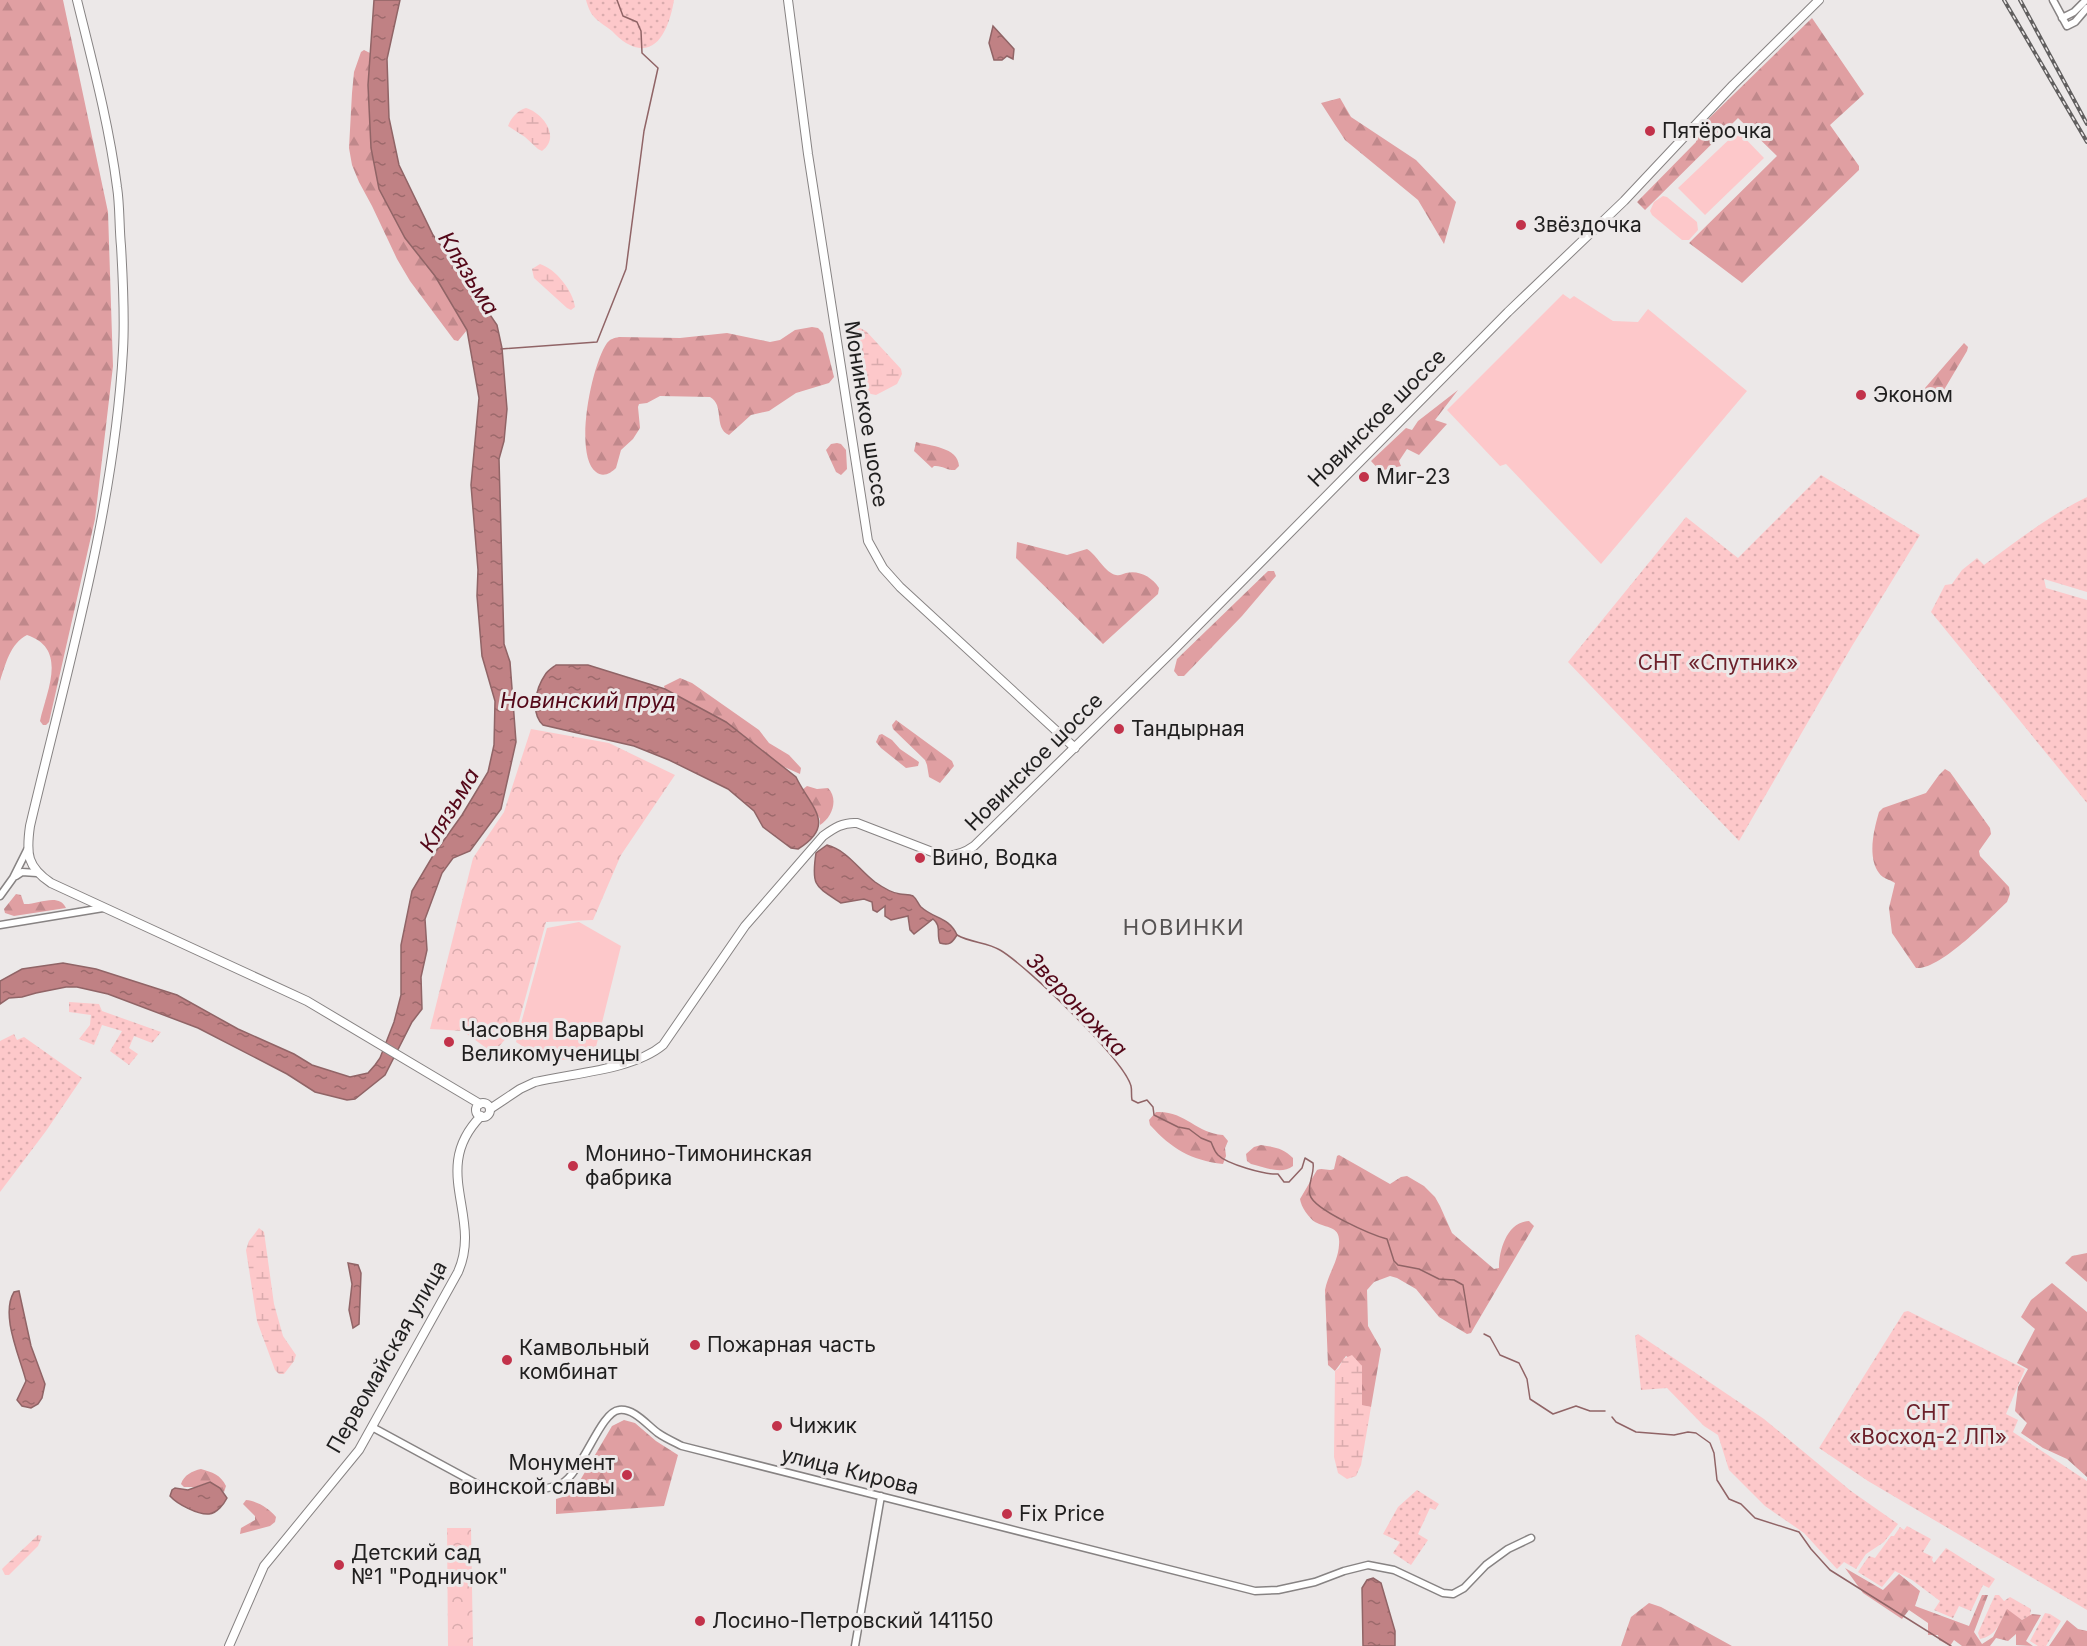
<svg xmlns="http://www.w3.org/2000/svg" width="2087" height="1646" font-family="Inter,sans-serif">
<style>
.grass{fill:url(#grass-dots)}
.forest{fill:url(#forest-firs)}
.wetland{fill:url(#wetland-marsh)}
.park{fill:url(#park-crowns)}
.pitch{fill:#fdc8ca}
.water{fill:url(#water-ripples);stroke:#906466;stroke-width:1.5}
.lines{fill:none;stroke-linecap:round;stroke-linejoin:round}
.stream{stroke:#906466;stroke-width:1.5}
.minor-casing{stroke:#878383;stroke-width:9}
.major-casing{stroke:#878383;stroke-width:10}
.minor{stroke:#fff;stroke-width:6}
.major{stroke:#fff;stroke-width:8}
.rail-casing{stroke:#615f5f;stroke-width:4}
.rail{stroke:#ece8e8;stroke-width:1.5;stroke-dasharray:4.5;stroke-linecap:butt}
.poi-dot{fill:#c2324a;stroke:#ece8e8;stroke-width:2}
.labels{text-anchor:middle;stroke-width:6;stroke-linejoin:round;paint-order:stroke}
.poi-label{font-size:21px;fill:#201f1f;stroke:#ece8e8;text-anchor:start}
.street-label{font-size:21px;fill:#201f1f;stroke:#ece8e8}
.park-label{font-size:21px;fill:#6c202a;stroke:#ece8e8}
.water-label{font-size:22px;font-style:italic;fill:#540718;stroke:#ece8e8}
.neighbourhood-label{font-size:22px;letter-spacing:1.5px;fill:#575454;stroke:#ece8e8}
</style>
<defs>
<pattern id="grass-dots" width="8" height="8" patternUnits="userSpaceOnUse" patternTransform="scale(1.5)"><rect width="8" height="8" fill="#fdc8ca"/><path d="M2 2h.1M6 6h.1" fill="none" stroke="#d9abad" stroke-width="1.8" stroke-linecap="round"/></pattern>
<pattern id="forest-firs" width="22" height="20" patternUnits="userSpaceOnUse" patternTransform="scale(1.5)"><rect width="22" height="20" fill="#e09fa2"/><path d="M5 1l3.5 6h-7zM16 11l3.5 6h-7z" fill="#c0888b"/></pattern>
<pattern id="wetland-marsh" width="20" height="14" patternUnits="userSpaceOnUse" patternTransform="scale(1.5)"><rect width="20" height="14" fill="#fdc8ca"/><path d="M1 5h8M5 5V1M11 12h8M15 12V8" fill="none" stroke="#d9abad"/></pattern>
<pattern id="park-crowns" width="20" height="18" patternUnits="userSpaceOnUse" patternTransform="scale(1.5)"><rect width="20" height="18" fill="#fdc8ca"/><path d="M2 6a3 3 0 1 1 6 0M12 15a3 3 0 1 1 6 0" fill="none" stroke="#d9abad"/></pattern>
<pattern id="water-ripples" width="26" height="14" patternUnits="userSpaceOnUse" patternTransform="scale(1.5)"><rect width="26" height="14" fill="#c08184"/><path d="M2 4q2-2 4 0t4 0M15 11q2-2 4 0t4 0" fill="none" stroke="#9c696b"/></pattern>
</defs>
<rect width="100%" height="100%" fill="#ece8e8"/>
<path class="grass" d="M586,0H674C670,24 658,62 626,43C621,40 616,35 612,31C598,20 591,19 586,0Z
M1821,475L1920,535L1852,646L1739,841L1568,662L1686,517L1738,558Z
M2087,497V592L2044,579L2046,588L2087,600V803L1931,612L1945,585L1952,584L1962,570L1977,558L1984,565C2018,540 2050,515 2087,497Z
M69,1002L99,1004L102,1011L161,1032L152,1043L134,1036L129,1048L138,1054L129,1065L110,1051L122,1031L102,1025L94,1045L79,1039L90,1025L91,1015L69,1012Z
M14,1034L17,1040L24,1037L82,1078L46,1131L0,1192V1041Z
M1908,1311L2025,1369L2006,1414L2018,1420L2013,1432L2087,1481V1610L1868,1481L1819,1448L1904,1312Z
M1638,1334L1764,1419L1851,1491L1898,1524L1884,1542L1866,1554L1856,1569L1844,1562L1837,1569L1804,1533L1765,1506L1729,1470L1718,1435L1704,1426L1667,1388L1641,1390L1635,1336Z
M1417,1490L1439,1504L1435,1510L1430,1508L1418,1534L1428,1540L1411,1565L1393,1553L1400,1542L1383,1534L1398,1507Z
M1907,1526L1931,1539L1923,1552L1933,1557L1932,1560L1934,1563L1946,1548L1995,1579L1989,1588L1983,1585L1971,1611L1959,1606L1953,1618L1934,1610L1940,1601L1912,1580L1895,1571L1882,1587L1858,1572L1869,1556L1875,1558L1891,1536H1894L1900,1527L1904,1530Z
M1995,1595H1999L2004,1601L2010,1597L2031,1609L2030,1616L2022,1620L2007,1610C2000,1623 1996,1636 1980,1639L1978,1633Z
M2045,1613L2050,1614L2061,1621L2046,1646H2038L2030,1641Z"/>
<path class="forest" d="M0,0H63L108,212L113,366L95,519L49,722L46,725H43L40,721C46,692 69,649 27,635C10,644 6,663 0,681Z
M1812,18L1864,94L1830,125L1859,166V170L1742,283L1689,243L1777,156L1738,118L1645,210L1637,202L1696,142V131Z
M364,50L370,53L368,85L371,148L405,238L435,276L467,330L458,341L454,340L410,281L397,259L372,206L359,182L352,165L349,148L352,93L354,72L361,52Z
M1340,98L1351,117L1416,160L1456,202L1444,244L1418,200L1345,140L1321,103Z
M812,327L818,328L823,333L834,377L829,383L796,393L769,411L751,415L729,435C713,428 725,405 710,397L660,396L647,403L639,404L638,407L640,428L633,439L621,450L616,468C611,473 603,478 596,472C573,454 592,364 607,343C610,339 614,338 619,337L680,338L727,333L770,342L780,340L795,330Z
M1964,343L1968,347L1967,351L1938,400H1936L1927,394L1925,388Z
M1458,390L1435,420L1447,424L1419,455L1407,449L1399,461L1401,466L1380,471L1371,461L1406,428L1412,430L1418,421Z
M916,442C930,446 958,447 959,466L955,470C948,471 942,465 934,466L932,468L914,451Z
M837,443L841,444L846,450L847,469L841,475L836,472L826,450L831,444Z
M1017,542L1067,555L1087,549C1097,555 1105,573 1116,575C1120,576 1122,574 1126,573C1139,570 1152,577 1159,588L1158,594L1103,644L1016,558Z
M1268,571H1274L1276,576L1242,616L1184,676H1178L1174,671L1177,659Z
M680,678L692,683L759,730L769,743L789,755L801,768L800,774L782,766L726,722L665,689L664,686Z
M896,720L952,761L954,766L940,783L929,777L927,765L925,760L893,729L892,725Z
M882,734L892,740L900,749L919,762L918,766L906,768L881,748L876,742L879,735Z
M1945,769L1950,772L1990,828L1991,834L1979,851L1980,856L2009,887L2010,894L2007,902C1990,918 1939,971 1916,968L1892,933L1889,908L1895,883C1889,879 1883,879 1879,873C1867,857 1874,829 1879,812L1883,808L1926,793L1939,775Z
M807,786L817,789L828,788C839,799 832,818 820,825V819L802,790Z
M16,894L21,895L24,904C37,905 59,892 66,908L14,916L5,913L4,909Z
M1156,1112C1184,1110 1196,1133 1223,1135L1228,1141L1225,1148L1226,1156L1223,1164C1190,1160 1172,1149 1150,1125L1149,1120Z
M1261,1145C1274,1147 1283,1148 1293,1158V1166C1281,1175 1264,1167 1251,1164L1247,1161L1246,1154L1254,1147Z
M1339,1155L1390,1184L1401,1177L1407,1176L1424,1186L1435,1197L1440,1206L1452,1233L1494,1269L1499,1268C1499,1250 1507,1222 1529,1221L1534,1226L1475,1326L1471,1333L1467,1334L1439,1317L1416,1289L1397,1278L1390,1276L1374,1282L1367,1290L1368,1326L1381,1349L1371,1407L1362,1406V1366L1346,1356L1335,1371L1328,1365L1325,1290C1328,1274 1338,1262 1339,1245C1341,1225 1327,1229 1315,1222C1309,1218 1301,1207 1300,1199L1317,1170C1323,1167 1329,1172 1334,1169L1337,1156Z
M2087,1253V1282L2065,1263L2072,1256Z
M2052,1283L2087,1312V1477L2067,1459L2043,1448L2021,1433L2027,1423L2015,1411L2018,1387L2028,1369L2017,1363L2035,1329L2021,1317L2031,1300Z
M624,1420L635,1423L656,1441L678,1455L664,1506L556,1514V1499L566,1496L575,1489L612,1426Z
M201,1469C212,1472 221,1475 226,1486L224,1492L210,1482L195,1487H184L181,1484C184,1475 192,1471 201,1469Z
M246,1500C257,1501 269,1508 276,1517L275,1522L270,1526L240,1534L241,1528L255,1520V1516L243,1504Z
M1845,1568L1883,1590L1899,1574L1920,1591L1915,1606L1969,1626L1982,1595H1988L1974,1632L1982,1644L1993,1637L2007,1609L2022,1620L2032,1614L2041,1615L2026,1641L2033,1646L2016,1645V1634L2008,1641L1996,1638L1990,1646H1962L1954,1640L1950,1646L1939,1640L1938,1635H1928V1623L1909,1610L1902,1619L1863,1593Z
M1649,1603L1661,1607L1732,1646H1621L1631,1617Z
M2067,1620L2078,1629L2087,1631V1646H2049Z"/>
<path class="wetland" d="M526,108C543,113 561,137 542,151L538,149L525,137L508,126C511,118 518,110 526,108Z
M540,264C556,269 573,291 575,307L571,310L567,308L534,278L532,269Z
M860,328L866,331L901,369L902,374L897,384L876,395L866,393L858,385L851,335L856,329Z
M259,1228L264,1232L274,1304L283,1336L296,1355L294,1361L284,1374H279L275,1370L257,1321L246,1250L249,1241Z
M1352,1355L1362,1366V1405L1371,1407L1361,1465L1356,1476L1347,1479L1338,1473L1334,1457L1335,1371L1339,1368L1343,1359Z
M38,1535L42,1536L38,1546L9,1575H5L2,1569L5,1566Z"/>
<path class="park" d="M531,729L609,743L675,775L621,855L593,920L546,922L518,1025L493,1053L463,1031L430,1029L473,858L504,812Z
M447,1528H471L473,1646H448Z"/>
<path class="pitch" d="M1738,131L1764,158L1705,215L1678,188Z
M1663,196L1667,197L1697,222L1698,230L1689,240H1682L1652,215L1650,211L1654,202Z
M1563,294L1570,299L1574,296L1613,321L1638,322L1648,309L1747,391L1601,564L1506,464L1500,466L1447,410Z
M579,922L621,946L593,1059L544,1060L516,1042L547,928Z"/>
<path class="water" d="M374,0H400L387,59L389,118L399,165L433,235L463,275L497,325L502,348L507,409L504,441L499,459L504,644L510,662L516,742L501,809L470,851L453,858L442,873L425,919L427,950L421,977L422,1009L412,1022L385,1075L355,1099L347,1100L315,1092L287,1074L198,1028L108,994L77,987H66L36,993L22,997L9,998L0,1004V981L22,969L63,963L96,969L177,995L238,1029L294,1054L312,1065L350,1077L368,1073L375,1065L380,1058L394,1022L401,995V945L412,891L434,854L462,815L488,772L494,745L495,701L482,656L477,596L478,570L471,485L479,398L467,330L435,276L405,238L379,189L371,148L368,85Z
M993,26L1014,49L1013,59L1007,56L1002,60H994L989,43Z
M556,665H588L665,689L726,722L796,777C810,807 838,824 798,849L791,848L763,827L754,811L728,789L669,760L634,746L543,725C530,713 536,688 545,675C547,671 552,668 556,665Z
M827,845C847,850 859,870 875,882C882,887 891,893 900,894C904,895 909,894 913,896C917,899 918,904 921,907C934,919 949,917 957,935C952,943 949,946 940,943C936,934 942,926 933,919L914,934L910,930L908,916L891,920L885,916V906L877,912L873,910L872,902L864,899L841,903C815,886 811,886 816,853Z
M348,1263L358,1265L361,1273L359,1324L353,1328L349,1310L352,1284Z
M19,1291L31,1346L45,1384L42,1398L38,1404L31,1408L22,1406L17,1400L26,1381C20,1357 0,1315 14,1292Z
M210,1482L220,1488L227,1498C224,1504 217,1513 209,1514C198,1515 177,1504 170,1496L172,1490L175,1488L188,1490Z
M1373,1578L1381,1583L1395,1631V1646H1363L1362,1588L1367,1580Z"/>
<g class="lines">
<path class="stream" d="M501,349L597,342L626,269L644,131L658,68L642,53L641,31L637,22L623,16L617,0
M957,935C971,943 987,942 1000,950C1026,965 1124,1060 1131,1086C1132,1090 1131,1095 1132,1100L1138,1103L1147,1100L1153,1107L1154,1115L1178,1127L1189,1129L1201,1138L1211,1142C1213,1146 1214,1151 1218,1155C1227,1164 1265,1175 1278,1174L1284,1182H1289L1302,1168L1305,1158L1313,1163C1315,1173 1307,1184 1310,1195C1314,1210 1372,1235 1387,1239L1394,1261L1398,1265L1419,1269L1439,1279L1454,1280L1463,1285L1470,1327
M1484,1334L1490,1337L1500,1355L1519,1363L1527,1379L1530,1399L1553,1414L1576,1406L1590,1411H1605
M1612,1417L1616,1422L1636,1432L1674,1435L1688,1432L1696,1433L1710,1443L1714,1453L1717,1480L1729,1499L1741,1504L1755,1518L1799,1532L1811,1549L1830,1570L1951,1646"/>
<defs>
<path id="minor" d="M2053,0L2067,26L2075,22L2087,8
M2062,18L2074,12L2086,0
M16,876L22,872L37,873
M0,896L13,878L27,850
M0,925L103,908
M372,1427L479,1485C499,1489 543,1493 561,1484C583,1472 600,1412 619,1410C634,1408 647,1425 658,1433C665,1438 674,1442 682,1446L1255,1591L1278,1590L1315,1582L1344,1571L1368,1565L1394,1570L1443,1593L1453,1594L1464,1588L1486,1565L1508,1549L1531,1538
M855,1646L881,1496"/>
<path id="major" d="M77,0C92,61 109,124 117,187C120,206 119,226 121,246C123,280 125,315 123,350C114,512 67,669 30,826C26,854 27,867 51,883L307,1001L480,1104
M788,0L808,154L868,541L883,568L900,587L1075,748
M476 1110a7 7 0 1 1 14 0a7 7 0 1 1-14 0Z
M490,1109L520,1089L535,1082C573,1073 633,1070 663,1045L745,926L823,836C834,828 843,822 857,823L940,855C953,857 963,854 974,846L1174,650L1508,312L1624,201L1733,85L1819,0
M229,1646L264,1566L359,1450L458,1272C483,1216 429,1169 481,1116"/>
</defs>
<use href="#minor" class="minor-casing"/>
<use href="#major" class="major-casing"/>
<use href="#minor" class="minor"/>
<use href="#major" class="major"/>
<defs>
<path id="rail" d="M2004,0L2087,142
M2020,0L2087,124"/>
</defs>
<use href="#rail" class="rail-casing"/>
<use href="#rail" class="rail"/>
</g>
<g class="poi-dot">
<circle cx="1650" cy="131" r="6"/>
<circle cx="1521" cy="225" r="6"/>
<circle cx="1861" cy="395" r="6"/>
<circle cx="1364" cy="477" r="6"/>
<circle cx="1119" cy="729" r="6"/>
<circle cx="920" cy="858" r="6"/>
<circle cx="449" cy="1042" r="6"/>
<circle cx="573" cy="1166" r="6"/>
<circle cx="695" cy="1345" r="6"/>
<circle cx="507" cy="1360" r="6"/>
<circle cx="777" cy="1426" r="6"/>
<circle cx="627" cy="1475" r="6"/>
<circle cx="1007" cy="1514" r="6"/>
<circle cx="339" cy="1565" r="6"/>
<circle cx="700" cy="1621" r="6"/>
</g>
<g class="labels">
<g class="poi-label">
<text x="1662" y="138">Пятёрочка</text>
<text x="1533" y="232">Звёздочка</text>
<text x="1873" y="402">Эконом</text>
<text x="1376" y="484">Миг-23</text>
<text x="1131" y="736">Тандырная</text>
<text x="932" y="865">Вино, Водка</text>
<text x="461" y="1037">Часовня Варвары<tspan x="461" dy="24">Великомученицы</tspan></text>
<text x="585" y="1161">Монино-Тимонинская<tspan x="585" dy="24">фабрика</tspan></text>
<text x="707" y="1352">Пожарная часть</text>
<text x="519" y="1355">Камвольный<tspan x="519" dy="24">комбинат</tspan></text>
<text x="789" y="1433">Чижик</text>
<text x="615" y="1470" text-anchor="end">Монумент<tspan x="615" dy="24">воинской славы</tspan></text>
<text x="1019" y="1521">Fix Price</text>
<text x="351" y="1560">Детский сад<tspan x="351" dy="24">№1 "Родничок"</tspan></text>
<text x="712" y="1628">Лосино-Петровский 141150</text>
</g>
<g class="street-label">
<text transform="translate(866 414) rotate(81)" y="7">Монинское шоссе</text>
<text transform="translate(1377 418) rotate(-45)" y="7">Новинское шоссе</text>
<text transform="translate(1034 762) rotate(-45)" y="7">Новинское шоссе</text>
<text transform="translate(387 1357) rotate(-60)" y="7">Первомайская улица</text>
<text transform="translate(850 1471) rotate(14)" y="7">улица Кирова</text>
</g>
<g class="park-label">
<text x="1718" y="670">СНТ «Спутник»</text>
<text x="1928" y="1420">СНТ<tspan x="1928" dy="24">«Восход-2 ЛП»</tspan></text>
</g>
<g class="water-label">
<text transform="translate(469 273) rotate(58)" y="8">Клязьма</text>
<text x="588" y="708">Новинский пруд</text>
<text transform="translate(449 810) rotate(-59)" y="8">Клязьма</text>
<text transform="translate(1077 1004) rotate(46)" y="8">Звероножка</text>
</g>
<g class="neighbourhood-label">
<text x="1184" y="935">НОВИНКИ</text>
</g>
</g>
</svg>
